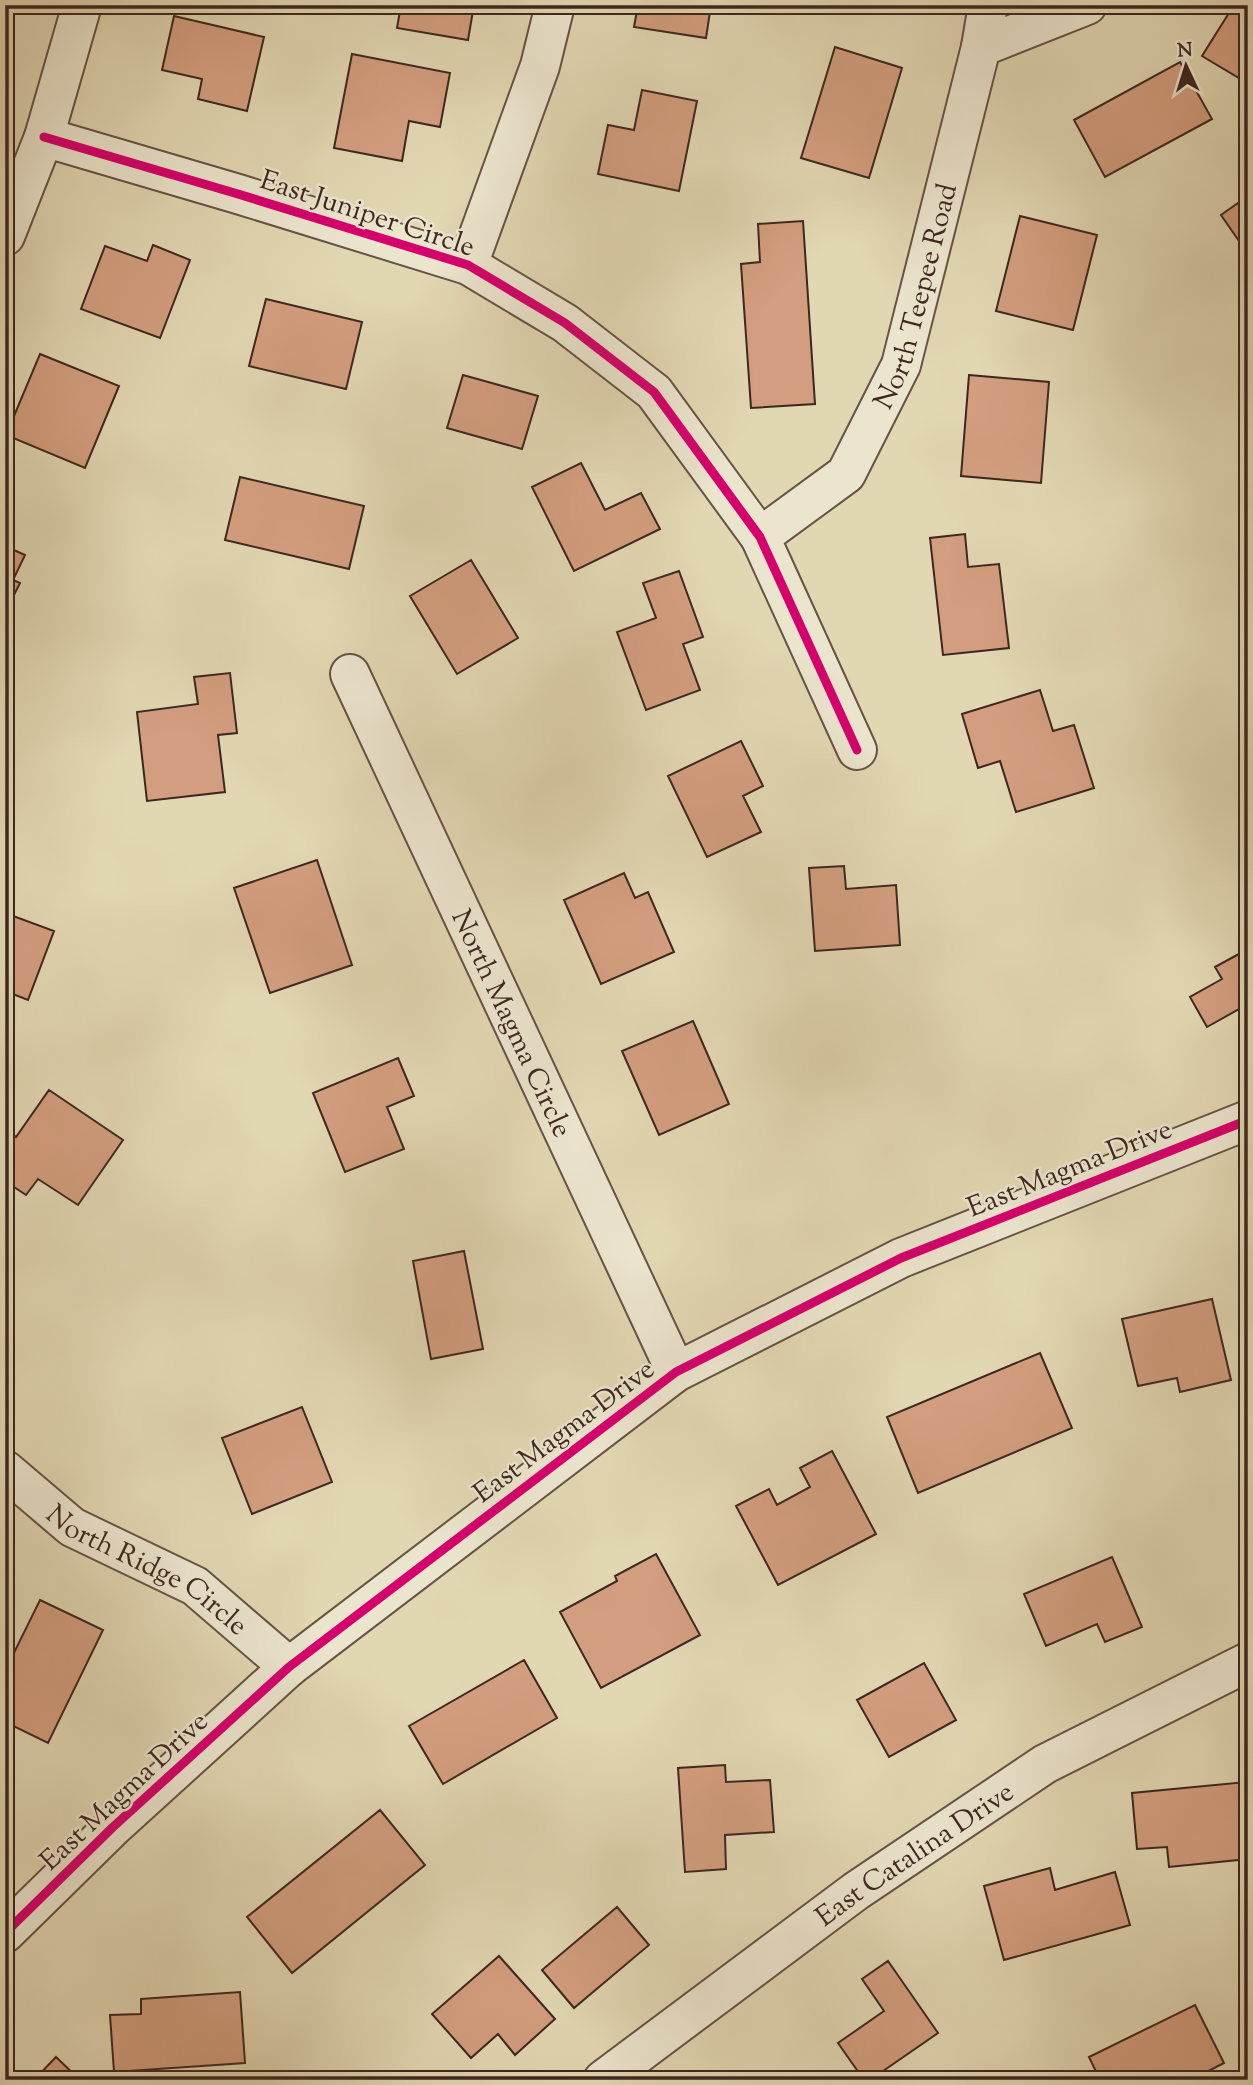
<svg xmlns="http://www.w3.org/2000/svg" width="1253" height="2085" font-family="'Sorts Mill Goudy',serif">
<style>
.building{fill:#d39e7f;stroke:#3d271f;stroke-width:2}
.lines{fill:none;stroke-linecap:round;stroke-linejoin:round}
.minor-casing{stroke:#665344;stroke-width:42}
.minor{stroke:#ece5ce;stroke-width:38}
.cycleway-casing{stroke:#ece5ce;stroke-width:13}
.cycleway{stroke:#d6006c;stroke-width:9}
.labels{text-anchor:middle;stroke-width:5;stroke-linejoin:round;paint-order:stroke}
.street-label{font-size:28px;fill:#3d271f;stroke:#ece5ce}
</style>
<rect width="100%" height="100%" fill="#e2d7b3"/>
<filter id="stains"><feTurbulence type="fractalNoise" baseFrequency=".00286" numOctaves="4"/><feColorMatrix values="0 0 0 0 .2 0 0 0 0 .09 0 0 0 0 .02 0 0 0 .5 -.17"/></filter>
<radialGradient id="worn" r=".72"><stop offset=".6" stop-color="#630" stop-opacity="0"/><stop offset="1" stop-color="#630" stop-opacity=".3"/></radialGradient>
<path class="building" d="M401,5H474L468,40L397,28Z
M638,5H711L706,38L634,27Z
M1234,5H1248V74L1244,81L1202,56Z
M174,16L264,37L247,111L198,99L202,79L162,70Z
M835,47L902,68L869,178L801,158Z
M352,54L450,73L440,127L409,121L402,161L334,148Z
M1180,62L1212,119L1105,177L1074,120Z
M642,90L697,101L679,191L598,174L608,125L634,130Z
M1248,196V254L1221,215Z
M1020,216L1097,235L1073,330L996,311Z
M803,221L815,404L751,408L741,264L760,262L758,224Z
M153,245L190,260L160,338L81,309L105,246L147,261Z
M266,299L362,322L346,389L249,366Z
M40,354L119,386L85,468L6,435Z
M463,375L538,396L522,449L447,428Z
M969,375L1049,382L1041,483L961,476Z
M581,463L605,510L641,493L660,529L574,571L532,487Z
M240,477L364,506L349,569L225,540Z
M965,534L968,567L999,564L1009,648L943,655L930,538Z
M5,546L25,555L13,580L20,583L5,613Z
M471,560L518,638L457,674L410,596Z
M679,571L703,637L683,644L700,690L646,710L617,632L656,618L643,583Z
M230,673L237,733L218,735L225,792L147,801L137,712L198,704L194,677Z
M1040,690L1053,731L1074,725L1094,788L1016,812L1000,761L978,768L962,714Z
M741,741L763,786L743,796L761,832L707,857L668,776Z
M317,860L352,965L270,993L234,888Z
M844,866L846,889L896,885L900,945L815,951L809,868Z
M624,873L635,898L648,892L674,952L601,984L564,900Z
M5,913L54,931L28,1000L5,991Z
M1248,949V1012L1244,1014L1241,1008L1207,1027L1190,997L1222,979L1215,967Z
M693,1021L729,1104L659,1135L622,1051Z
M398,1058L414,1096L387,1107L404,1149L345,1172L313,1093Z
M49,1090L123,1140L78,1205L38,1179L26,1195L5,1181V1129L16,1137Z
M464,1251L483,1349L431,1359L413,1261Z
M1212,1299L1231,1380L1180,1392L1177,1378L1138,1386L1122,1319Z
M1040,1353L1072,1428L918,1493L887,1417Z
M302,1407L332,1482L252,1514L222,1438Z
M832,1451L876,1534L778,1585L736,1506L769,1489L777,1505L810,1487L800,1468Z
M656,1554L700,1635L601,1688L560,1612L617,1581L615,1576Z
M1112,1557L1142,1627L1105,1642L1097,1624L1046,1646L1024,1594Z
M40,1600L103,1630L48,1743L5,1722V1671Z
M524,1660L557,1718L443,1784L409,1726Z
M924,1663L956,1720L889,1757L857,1700Z
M725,1765L726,1782L770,1780L774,1832L725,1835L726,1869L685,1872L678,1768Z
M1246,1782L1248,1859L1169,1867L1167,1847L1137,1849L1132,1793Z
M380,1810L425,1865L292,1973L247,1917Z
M1050,1868L1055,1890L1115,1872L1130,1925L1004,1960L984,1886Z
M617,1907L649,1945L574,2008L542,1970Z
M499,1956L555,2019L515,2055L498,2034L471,2058L432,2014Z
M888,1961L938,2033L870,2080H864L838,2043L884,2011L862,1979Z
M240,1992L245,2063L114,2072L110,2015L141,2014V1999Z
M1195,2005L1224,2063L1191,2080H1100L1089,2057Z
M56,2057L80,2080H34Z"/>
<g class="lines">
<defs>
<g id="minor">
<path d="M981,47L1087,5"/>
<path d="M44,137L238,194L468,265L565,323L654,392L760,537L857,750"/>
<path d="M5,236L44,137L82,5"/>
<path d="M468,265L540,66L555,5"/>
<path id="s1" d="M760,537L846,474L901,365L981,47L988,5"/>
<path id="s2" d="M350,674L676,1372"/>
<path id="s3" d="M5,1470L72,1527L195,1586L289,1667"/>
<path d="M5,1933L113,1827L289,1667L676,1372L901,1258L1248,1120"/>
<path id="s4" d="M603,2080L856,1891L1045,1764L1248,1662"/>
</g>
</defs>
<use href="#minor" class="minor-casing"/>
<use href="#minor" class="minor"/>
<defs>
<path id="cycleway" d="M44,137L238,194L468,265L565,323L654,392L760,537L857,750
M5,1933L113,1827L289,1667L676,1372L901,1258L1248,1120"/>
</defs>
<use href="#cycleway" class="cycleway-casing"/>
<use href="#cycleway" class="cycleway"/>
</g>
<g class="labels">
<g class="street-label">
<text transform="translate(368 212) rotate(18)" y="10">East Juniper Circle</text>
<text dy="10" stroke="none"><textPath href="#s1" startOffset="299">North Teepee Road</textPath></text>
<text dy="10" stroke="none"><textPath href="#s2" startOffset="385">North Magma Circle</textPath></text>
<text transform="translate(1069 1167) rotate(-22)" y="10">East Magma Drive</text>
<text transform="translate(563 1430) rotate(-37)" y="10">East Magma Drive</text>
<text dy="10" stroke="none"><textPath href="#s3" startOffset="175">North Ridge Circle</textPath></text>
<text transform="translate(123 1790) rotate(-43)" y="10">East Magma Drive</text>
<text dy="10" stroke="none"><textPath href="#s4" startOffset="385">East Catalina Drive</textPath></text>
</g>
</g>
<rect width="1253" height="2085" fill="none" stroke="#e2d7b3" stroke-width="28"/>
<rect x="7" y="7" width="1239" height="2071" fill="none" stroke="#3d271f" stroke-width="3.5"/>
<rect x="14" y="14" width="1225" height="2057" fill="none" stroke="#3d271f" stroke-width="2"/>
<g transform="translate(1186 66) rotate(356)" stroke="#ece5ce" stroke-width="5" paint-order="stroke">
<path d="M0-5L12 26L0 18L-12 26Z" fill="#3d271f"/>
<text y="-10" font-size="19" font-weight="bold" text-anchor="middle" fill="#3d271f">N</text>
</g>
<rect width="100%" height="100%" filter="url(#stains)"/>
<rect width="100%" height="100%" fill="url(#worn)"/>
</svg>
